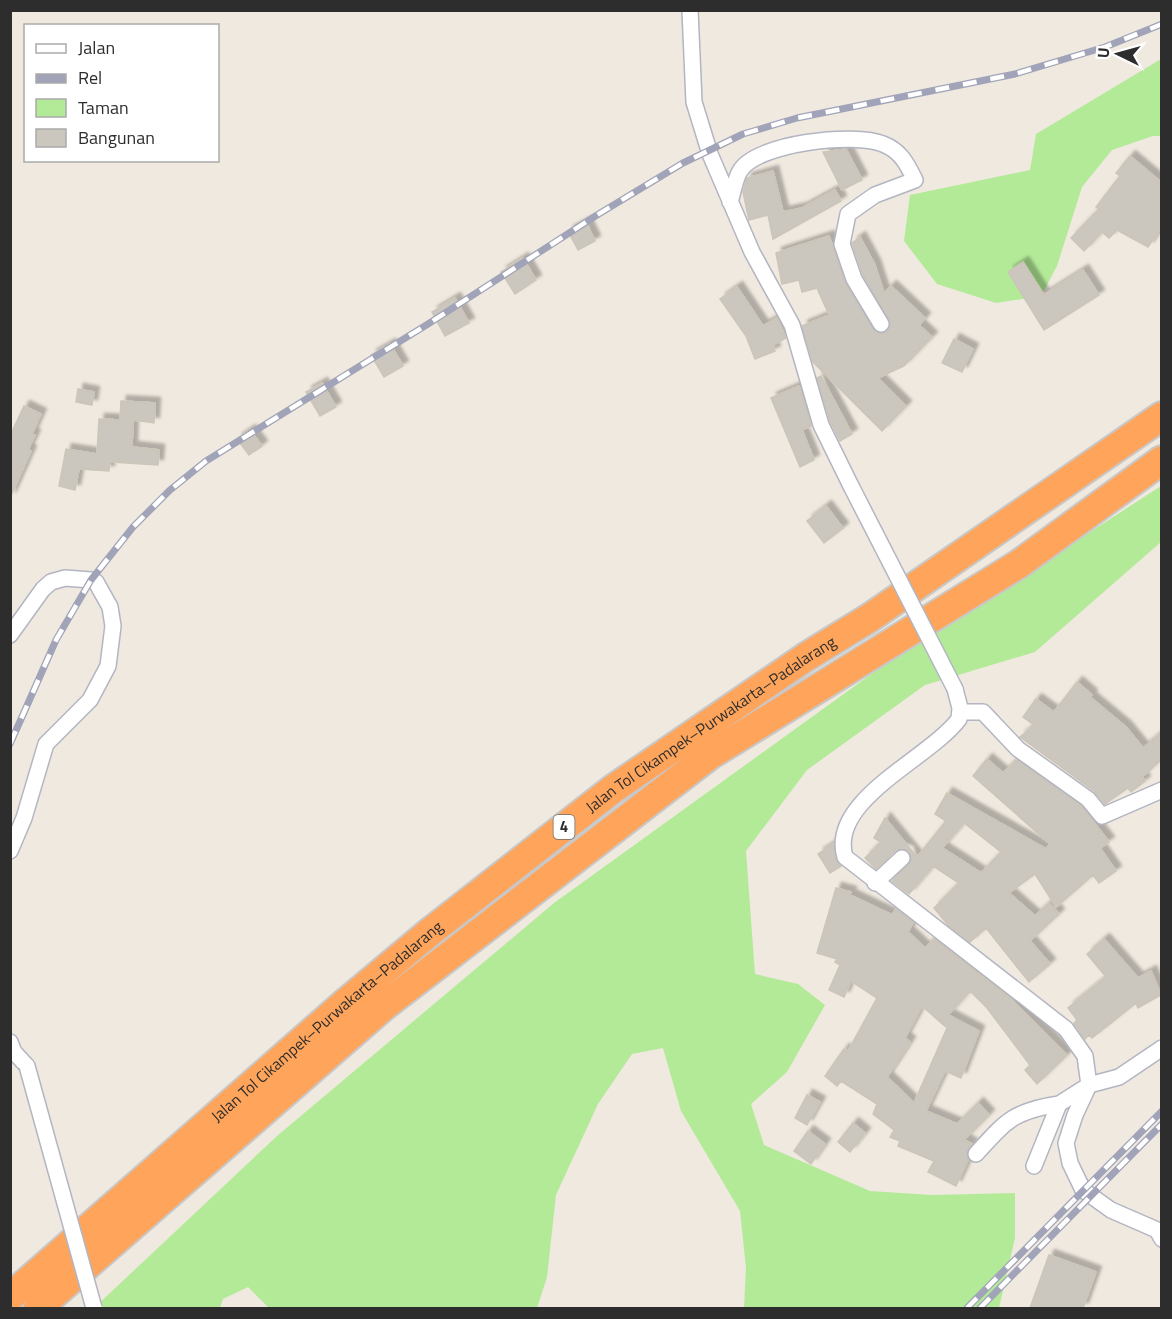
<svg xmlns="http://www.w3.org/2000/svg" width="1172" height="1319" font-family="'Titillium Web',sans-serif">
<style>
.green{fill:#b3ea98}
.building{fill:#cbc6be;stroke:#ccc5b8;stroke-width:1.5;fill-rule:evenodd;filter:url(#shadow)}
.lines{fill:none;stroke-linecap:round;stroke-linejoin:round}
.street-casing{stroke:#b3b5c2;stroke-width:18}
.highway-casing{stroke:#c8c8c8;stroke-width:32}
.street{stroke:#fff;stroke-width:15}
.highway{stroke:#ffa45b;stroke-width:28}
.rail-casing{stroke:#a1a4b9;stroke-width:7}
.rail{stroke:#fff;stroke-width:4.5;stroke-dasharray:14;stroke-linecap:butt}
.street-bridge-casing{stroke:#b3b5c2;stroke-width:18;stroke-linecap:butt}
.street-bridge{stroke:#fff;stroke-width:15}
.labels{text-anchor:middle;stroke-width:6;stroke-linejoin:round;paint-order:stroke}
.shield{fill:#fff;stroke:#6c6c6c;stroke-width:1.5}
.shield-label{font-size:15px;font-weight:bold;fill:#2d2d2d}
.street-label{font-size:16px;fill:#2d2d2d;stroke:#fff}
</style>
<defs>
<filter id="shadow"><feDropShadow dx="5.5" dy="-5.5" stdDeviation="1.5" flood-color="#0004"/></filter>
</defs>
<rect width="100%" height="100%" fill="#f0e9df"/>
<path class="green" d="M1161,59V136H1153L1112,150L1082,187L1057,266L1041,296L996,303L937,284L904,241L910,195L1030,170L1036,134Z
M1161,486V542L1035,652L925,685L807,770L746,851L755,974L798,984L825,1005L787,1072L751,1104L764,1145L870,1191L932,1195L1015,1193V1238L999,1308H744L746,1268L740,1211L681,1111L663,1048L632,1054L598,1104L556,1195L547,1277L537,1308H269L248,1287L223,1299L220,1308H94L277,1136L554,903L877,670Z"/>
<path class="building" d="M846,149L862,180L842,190L823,152Z
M1130,156L1161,182V228L1148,247L1117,230L1109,238L1102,232L1084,251L1071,238L1099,209L1096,207L1120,176L1116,173Z
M773,171L783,212L802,208L835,190L841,201L773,239L768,215L749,220L743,192L747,178Z
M586,222L595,241L578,250L568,231Z
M829,236L846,284L873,329L877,333H885L891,323L863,275L852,243L860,237L875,265L884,293L891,286L925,318L919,325L932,337L904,366L878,378L906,406L882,431L813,362L802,326L829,315L817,288L802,292L799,280L782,284L776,253Z
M523,258L536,280L515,294L501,272Z
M1023,262L1044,295L1083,270L1099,295L1044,330L1008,272Z
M737,287L763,326L777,318L786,338L773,345L775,351L755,359L746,336L720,299Z
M455,298L469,323L445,336L432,312Z
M954,339L973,349L962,372L942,363Z
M390,344L403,366L384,377L371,355Z
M821,376L852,434L840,441L830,421L817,378Z
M322,383L336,407L320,416L306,392Z
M799,386L811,426L802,430L814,460L800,467L771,398Z
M78,389L94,392L92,405L76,402Z
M121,401L155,403L154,423L133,420L132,447L159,450L158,465L110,462L109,471L79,469L75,490L59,486L66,449L97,454L99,419L120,420Z
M24,406L41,414L32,434L35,435L28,450L31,451L10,498V436Z
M250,430L262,446L249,455L237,439Z
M826,506L843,528L824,543L807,521Z
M1077,682L1092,695L1090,697L1126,727L1143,748L1161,733V760L1142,777L1145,781L1131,792L1128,788L1105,804L1094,791L1020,737L1034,725L1023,717L1036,699L1054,712Z
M987,759L1003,773L1016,760L1081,806L1109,842L1100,848L1116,871L1099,883L1093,875L1056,907L1035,874L1009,893L1035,916L1049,903L1059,914L1030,941L1050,964L1029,982L986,928L970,942L948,925L934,908L959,883L933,866L909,894L892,881L911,861L909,851L904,849L896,850L876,869L865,858L881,842L874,838L885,818L917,857L946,821L935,814L947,793L1046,849L1050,844L973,776ZM964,823L1001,852L981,873L942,848Z
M833,844L836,861L841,866L830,873L818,854Z
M836,888L851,892L850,895L892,915L896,909L913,922L908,932L925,948L934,939L1011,999L1067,1055L1037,1084L1025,1070L1030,1065L987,1008L970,991L948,1015L979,1031L961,1078L945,1071L926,1111L957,1124L978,1103L989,1115L964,1140L972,1144L966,1153L968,1160L956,1186L928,1172L934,1161L898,1146L900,1141L890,1137L894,1130L873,1114L877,1104L841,1081L837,1086L825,1076L844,1049L848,1051L877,998L851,981L844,997L829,990L840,965L835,962L837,959L817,953ZM922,1006L947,1028L914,1103L887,1077L910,1042L905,1038Z
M1104,939L1138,978L1151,971L1161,995L1138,1008L1136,1003L1092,1038L1089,1035L1085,1039L1074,1023L1077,1020L1068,1008L1106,977L1087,954Z
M807,1095L820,1102L807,1125L795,1118Z
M853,1123L865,1133L850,1152L838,1142Z
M808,1131L825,1144L811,1164L794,1151Z
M1049,1255L1096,1272L1083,1308H1030Z"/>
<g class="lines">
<defs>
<path id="street" d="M690,10L694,102L710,154L752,252L792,325L821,425L851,486
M730,202C733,193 735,179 740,171C756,143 855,132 883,144C901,151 907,164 915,180L875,195L848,214L842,244L854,279L881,324
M10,635L43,589L51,582L65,578L91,580L96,582L110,607L113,626L108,666L90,700L46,744L24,818L10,851
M955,689L960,708L959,719C929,759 828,800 845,857L1066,1029L1085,1056L1089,1085L1075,1115L1066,1143L1070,1163L1083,1190L1111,1210L1157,1230L1162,1239
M961,712H983L1018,749L1088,799L1102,816L1162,790
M875,883L902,858
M10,1042L14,1052L27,1066
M976,1154C1006,1121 1013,1111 1059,1104
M1034,1166L1059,1104L1089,1085L1119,1077L1162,1048"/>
<g id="highway">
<path id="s1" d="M10,1297L344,1004L430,932L613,789L806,657L871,617L1162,416"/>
<path d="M38,1308L384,1006L710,755L1019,564L1162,460"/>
</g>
</defs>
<use href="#street" class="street-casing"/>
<use href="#highway" class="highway-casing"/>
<use href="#street" class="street"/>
<use href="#highway" class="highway"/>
<defs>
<path id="rail" d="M10,744L56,640L91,580L133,527L170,490L206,461L428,324L597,215L683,163L743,134L797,118L1015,74L1105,47L1162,24
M967,1308L1162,1111
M980,1308L1162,1124"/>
</defs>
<use href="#rail" class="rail-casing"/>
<use href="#rail" class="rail"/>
<defs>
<path id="street-bridge" d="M851,486L955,689
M27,1066L94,1308"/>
</defs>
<use href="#street-bridge" class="street-bridge-casing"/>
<use href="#street-bridge" class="street-bridge"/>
</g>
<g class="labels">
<rect class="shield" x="553.5" y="815" width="21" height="24" rx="4.5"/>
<g class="shield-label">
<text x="564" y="832">4</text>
</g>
<g class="street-label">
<text dy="6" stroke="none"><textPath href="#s1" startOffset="906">Jalan Tol Cikampek–Purwakarta–Padalarang</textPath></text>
<text dy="6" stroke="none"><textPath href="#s1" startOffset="420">Jalan Tol Cikampek–Purwakarta–Padalarang</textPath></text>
</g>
</g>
<rect width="1172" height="1319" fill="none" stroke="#2d2d2d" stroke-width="24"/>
<rect x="24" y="24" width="195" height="138" fill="#ffffff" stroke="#ababab" stroke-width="1.5"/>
<rect x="36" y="44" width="30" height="9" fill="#ffffff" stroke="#ababab" stroke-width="1.5"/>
<text x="78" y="54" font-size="18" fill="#2d2d2d">Jalan</text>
<rect x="36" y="74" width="30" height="9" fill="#a1a4b9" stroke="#ababab" stroke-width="1.5"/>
<text x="78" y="84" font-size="18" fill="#2d2d2d">Rel</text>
<rect x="36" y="99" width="30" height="18" fill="#b3ea98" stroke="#ababab" stroke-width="1.5"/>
<text x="78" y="114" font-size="18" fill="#2d2d2d">Taman</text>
<rect x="36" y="129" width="30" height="18" fill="#cbc6be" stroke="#ababab" stroke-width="1.5"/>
<text x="78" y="144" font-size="18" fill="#2d2d2d">Bangunan</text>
<g transform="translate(1118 54) rotate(275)" stroke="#ffffff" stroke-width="4.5" paint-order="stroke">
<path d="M0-4.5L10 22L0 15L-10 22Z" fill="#2d2d2d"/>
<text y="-9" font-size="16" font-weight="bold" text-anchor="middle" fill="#2d2d2d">U</text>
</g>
</svg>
